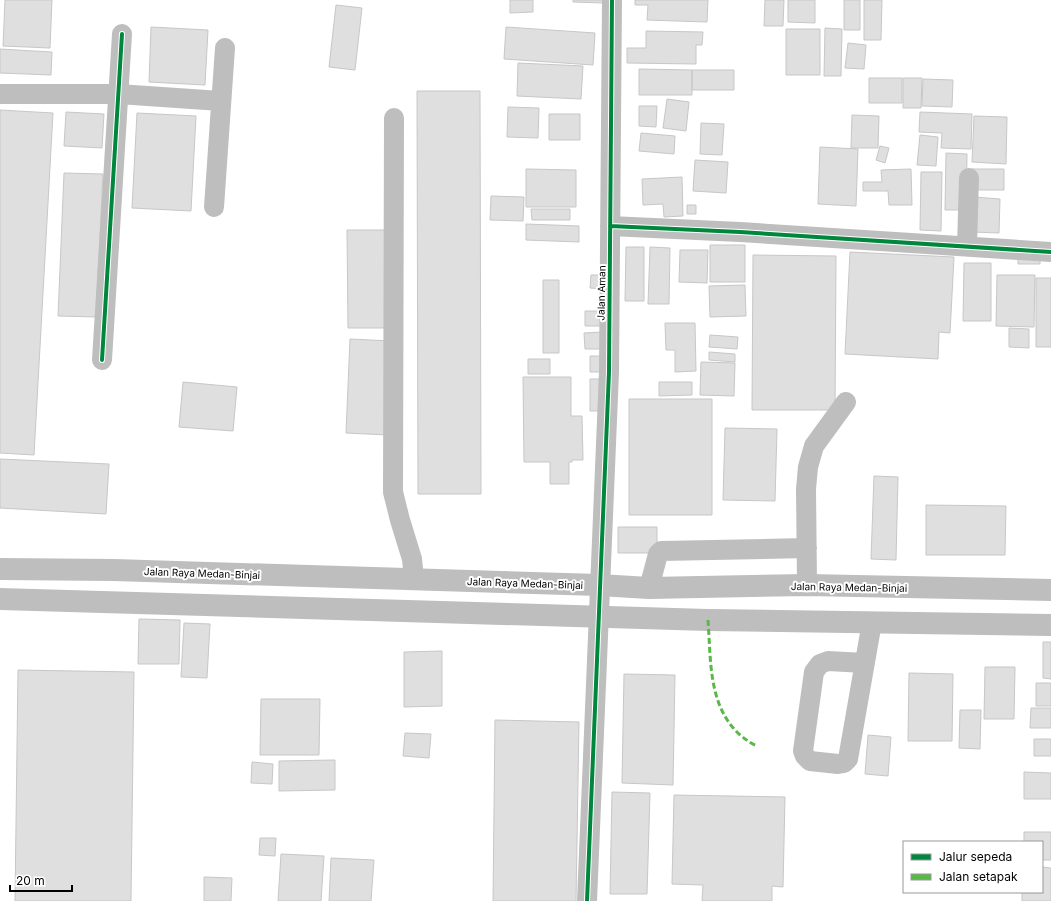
<svg xmlns="http://www.w3.org/2000/svg" width="1051" height="901" font-family="Inter,sans-serif">
<style>
.building{fill:#dfdfdf;stroke:#c7c7c7}
.lines{fill:none;stroke-linecap:round;stroke-linejoin:round}
.minor{stroke:#bebebe;stroke-width:20}
.highway{stroke:#bebebe;stroke-width:22}
.quiet{stroke:#58b947;stroke-width:3;stroke-dasharray:6 3;stroke-linecap:butt}
.cycleway-casing{stroke:#fff;stroke-width:6}
.cycleway{stroke:#00873e;stroke-width:4}
.labels{text-anchor:middle;stroke-width:4;stroke-linejoin:round;paint-order:stroke}
.street-label{font-size:10px;fill:#000;stroke:#fff}
</style>
<rect width="100%" height="100%" fill="#fff"/>
<path class="building" d="M5,0H52L50,48L3,46Z
M510,0H533V12L510,13Z
M573,0H605V3L573,2Z
M635,0H708L707,22L647,20L648,5H635Z
M765,0H784L783,26H764Z
M788,0H815V23L788,22Z
M844,0H860V30H844Z
M864,0H882L881,40H864Z
M336,5L362,8L355,70L329,67Z
M151,27L208,30L205,85L149,82Z
M506,27L595,33L593,65L504,59Z
M825,28L842,29L841,76H824Z
M786,29H820V75H786Z
M646,31L703,32L702,45H696V64L627,63V48H646Z
M848,43L866,45L864,69L845,68Z
M0,49L52,52L51,75L0,73Z
M518,63L583,66L581,99L517,96Z
M639,69L692,70V95H639Z
M692,70H734V90H692Z
M869,78H902V103H869Z
M903,78H922L921,108H903Z
M923,79L953,80L952,107L922,106Z
M417,91H480L481,494H418Z
M667,99L689,102L686,131L663,128Z
M639,106H657L656,127L639,126Z
M508,107L539,108L538,138L507,137Z
M0,110L53,113L34,455L0,453Z
M66,112L104,114L102,148L64,146Z
M920,112L972,114L971,149L941,148L942,133L919,132Z
M137,113L196,116L191,211L132,208Z
M549,114H580V140H549Z
M852,115L879,116L878,148H851Z
M974,116L1007,117L1006,164L972,162Z
M701,123L724,124L722,155L700,154Z
M641,133L675,136L674,154L639,151Z
M920,135L938,137L936,166L917,165Z
M880,146L889,148L885,163L876,160Z
M820,147L858,149L856,206L818,204Z
M946,153L967,154L966,210H945Z
M695,160L728,162L726,193L693,191Z
M526,169L576,170V207H526Z
M911,169L912,205H889L888,191H863V182H882L881,170Z
M972,169H1004V190H972Z
M921,172H942L941,231L920,230Z
M64,173L103,174L96,317L58,316Z
M682,177L683,216L664,217L663,204L643,205L642,179Z
M491,196L524,197L523,221L490,220Z
M974,197L1000,199L999,233L972,232Z
M687,205H696V214H687Z
M531,209H570V220H532Z
M526,224L579,226V242L526,240Z
M347,230H388V328H348Z
M710,245H745V282H710Z
M626,247H644V301H625Z
M650,247L670,248L669,304H648Z
M680,250H708L707,283L679,282Z
M850,252L954,257L950,333L939,332L938,359L845,354Z
M1018,252L1040,253V264H1018Z
M753,255L836,256L835,410H752Z
M964,263H991V321H963Z
M591,275H605L604,289L590,288Z
M997,275H1035L1034,327L996,326Z
M1036,278H1051V347H1036Z
M543,280H559V353H543Z
M745,285L746,316L710,317L709,286Z
M585,311H607V326H585Z
M665,323H695L696,371L675,372V350H666Z
M1009,328L1029,329V348L1009,347Z
M602,332V349H585L584,333Z
M710,335L738,337L737,349L709,347Z
M350,339L391,341L387,435L346,433Z
M709,352L735,354V362L709,360Z
M590,356H602V372H590Z
M528,359H550V374H528Z
M701,362L735,363L734,396L700,395Z
M523,377H571V416H582L583,460H572V462H569V484H550V462H524Z
M590,379H605V411H590Z
M183,382L237,387L233,431L179,427Z
M659,382H692V395L659,396Z
M629,399H712V515H629Z
M725,428L777,429L775,501L723,500Z
M0,459L109,464L106,514L0,508Z
M874,476L898,477L896,560L871,559Z
M926,505L1006,506L1005,555H926Z
M618,527H657V553H618Z
M139,619L180,620L179,664H138Z
M184,623L210,624L207,678L181,677Z
M1043,642H1051V679L1043,678Z
M442,651V706L404,707V652Z
M985,667H1015L1014,719H984Z
M18,670L134,672L131,901H15Z
M909,673L953,674L952,741H908Z
M624,674L675,675L673,785L622,783Z
M1036,683H1051V706H1036Z
M261,699H320L319,755H260Z
M1031,708H1051V728H1030Z
M960,710H981L980,749L959,748Z
M495,720L579,722L576,901H493Z
M405,733L431,734L429,758L403,756Z
M868,735L891,737L888,776L865,774Z
M1034,739H1051V756H1034Z
M335,760V790L279,791V761Z
M252,762L273,764L272,784L251,783Z
M1024,772L1051,773V799H1024Z
M612,792L650,793L647,894H610Z
M674,795L785,797L783,887L772,886V901H702L703,885L672,884Z
M1024,832H1051V860H1042V842H1024Z
M260,838H276L275,856L259,855Z
M281,854L324,856L321,901H278Z
M331,858L374,860L371,901H329Z
M1042,867L1051,868V901H1022V892H1042Z
M204,877L232,878L231,901H204Z"/>
<g class="lines">
<path class="minor" d="M0,94H118L221,101
M394,118L393,492L400,520L412,559L414,579
M214,207L225,48
M610,226L740,232L1051,252
M967,246L969,178
M102,360L122,34
M807,585L806,489L808,467L814,446L846,402
M649,588L658,554L661,551L807,548
M864,663L828,661L820,664L814,672L803,751L805,756L810,761L838,764L844,763L848,759L872,622
M587,901L609,372L612,0"/>
<path class="highway" d="M0,569L114,570L599,585L649,588L807,585L1051,590
M0,599L708,620L1051,625"/>
<path class="quiet" d="M708,620C711,660 708,705 739,734C745,739 750,743 757,746"/>
<defs>
<path id="cycleway" d="M610,226L740,232L1051,252
M102,360L122,34
M587,901L609,372L612,0"/>
</defs>
<use href="#cycleway" class="cycleway-casing"/>
<use href="#cycleway" class="cycleway"/>
</g>
<g class="labels">
<g class="street-label">
<text transform="translate(601 293) rotate(-89)" y="4">Jalan Aman</text>
<text transform="translate(202 573) rotate(2)" y="4">Jalan Raya Medan-Binjai</text>
<text transform="translate(525 583) rotate(2)" y="4">Jalan Raya Medan-Binjai</text>
<text transform="translate(849 587) rotate(1)" y="4">Jalan Raya Medan-Binjai</text>
</g>
</g>
<rect x="903" y="841" width="140" height="52" fill="#ffffff" stroke="#999999"/>
<rect x="911" y="854" width="20" height="6" fill="#00873e" stroke="#999999"/>
<text x="939" y="861" font-size="12" fill="#000000">Jalur sepeda</text>
<rect x="911" y="874" width="20" height="6" fill="#58b947" stroke="#999999"/>
<text x="939" y="881" font-size="12" fill="#000000">Jalan setapak</text>
<path d="M10 885v6h62v-6" fill="none" stroke="#000000" stroke-width="2"/>
<text x="16" y="885" font-size="12" fill="#000000" stroke="#ffffff" stroke-width="3" paint-order="stroke">20 m</text>
</svg>
